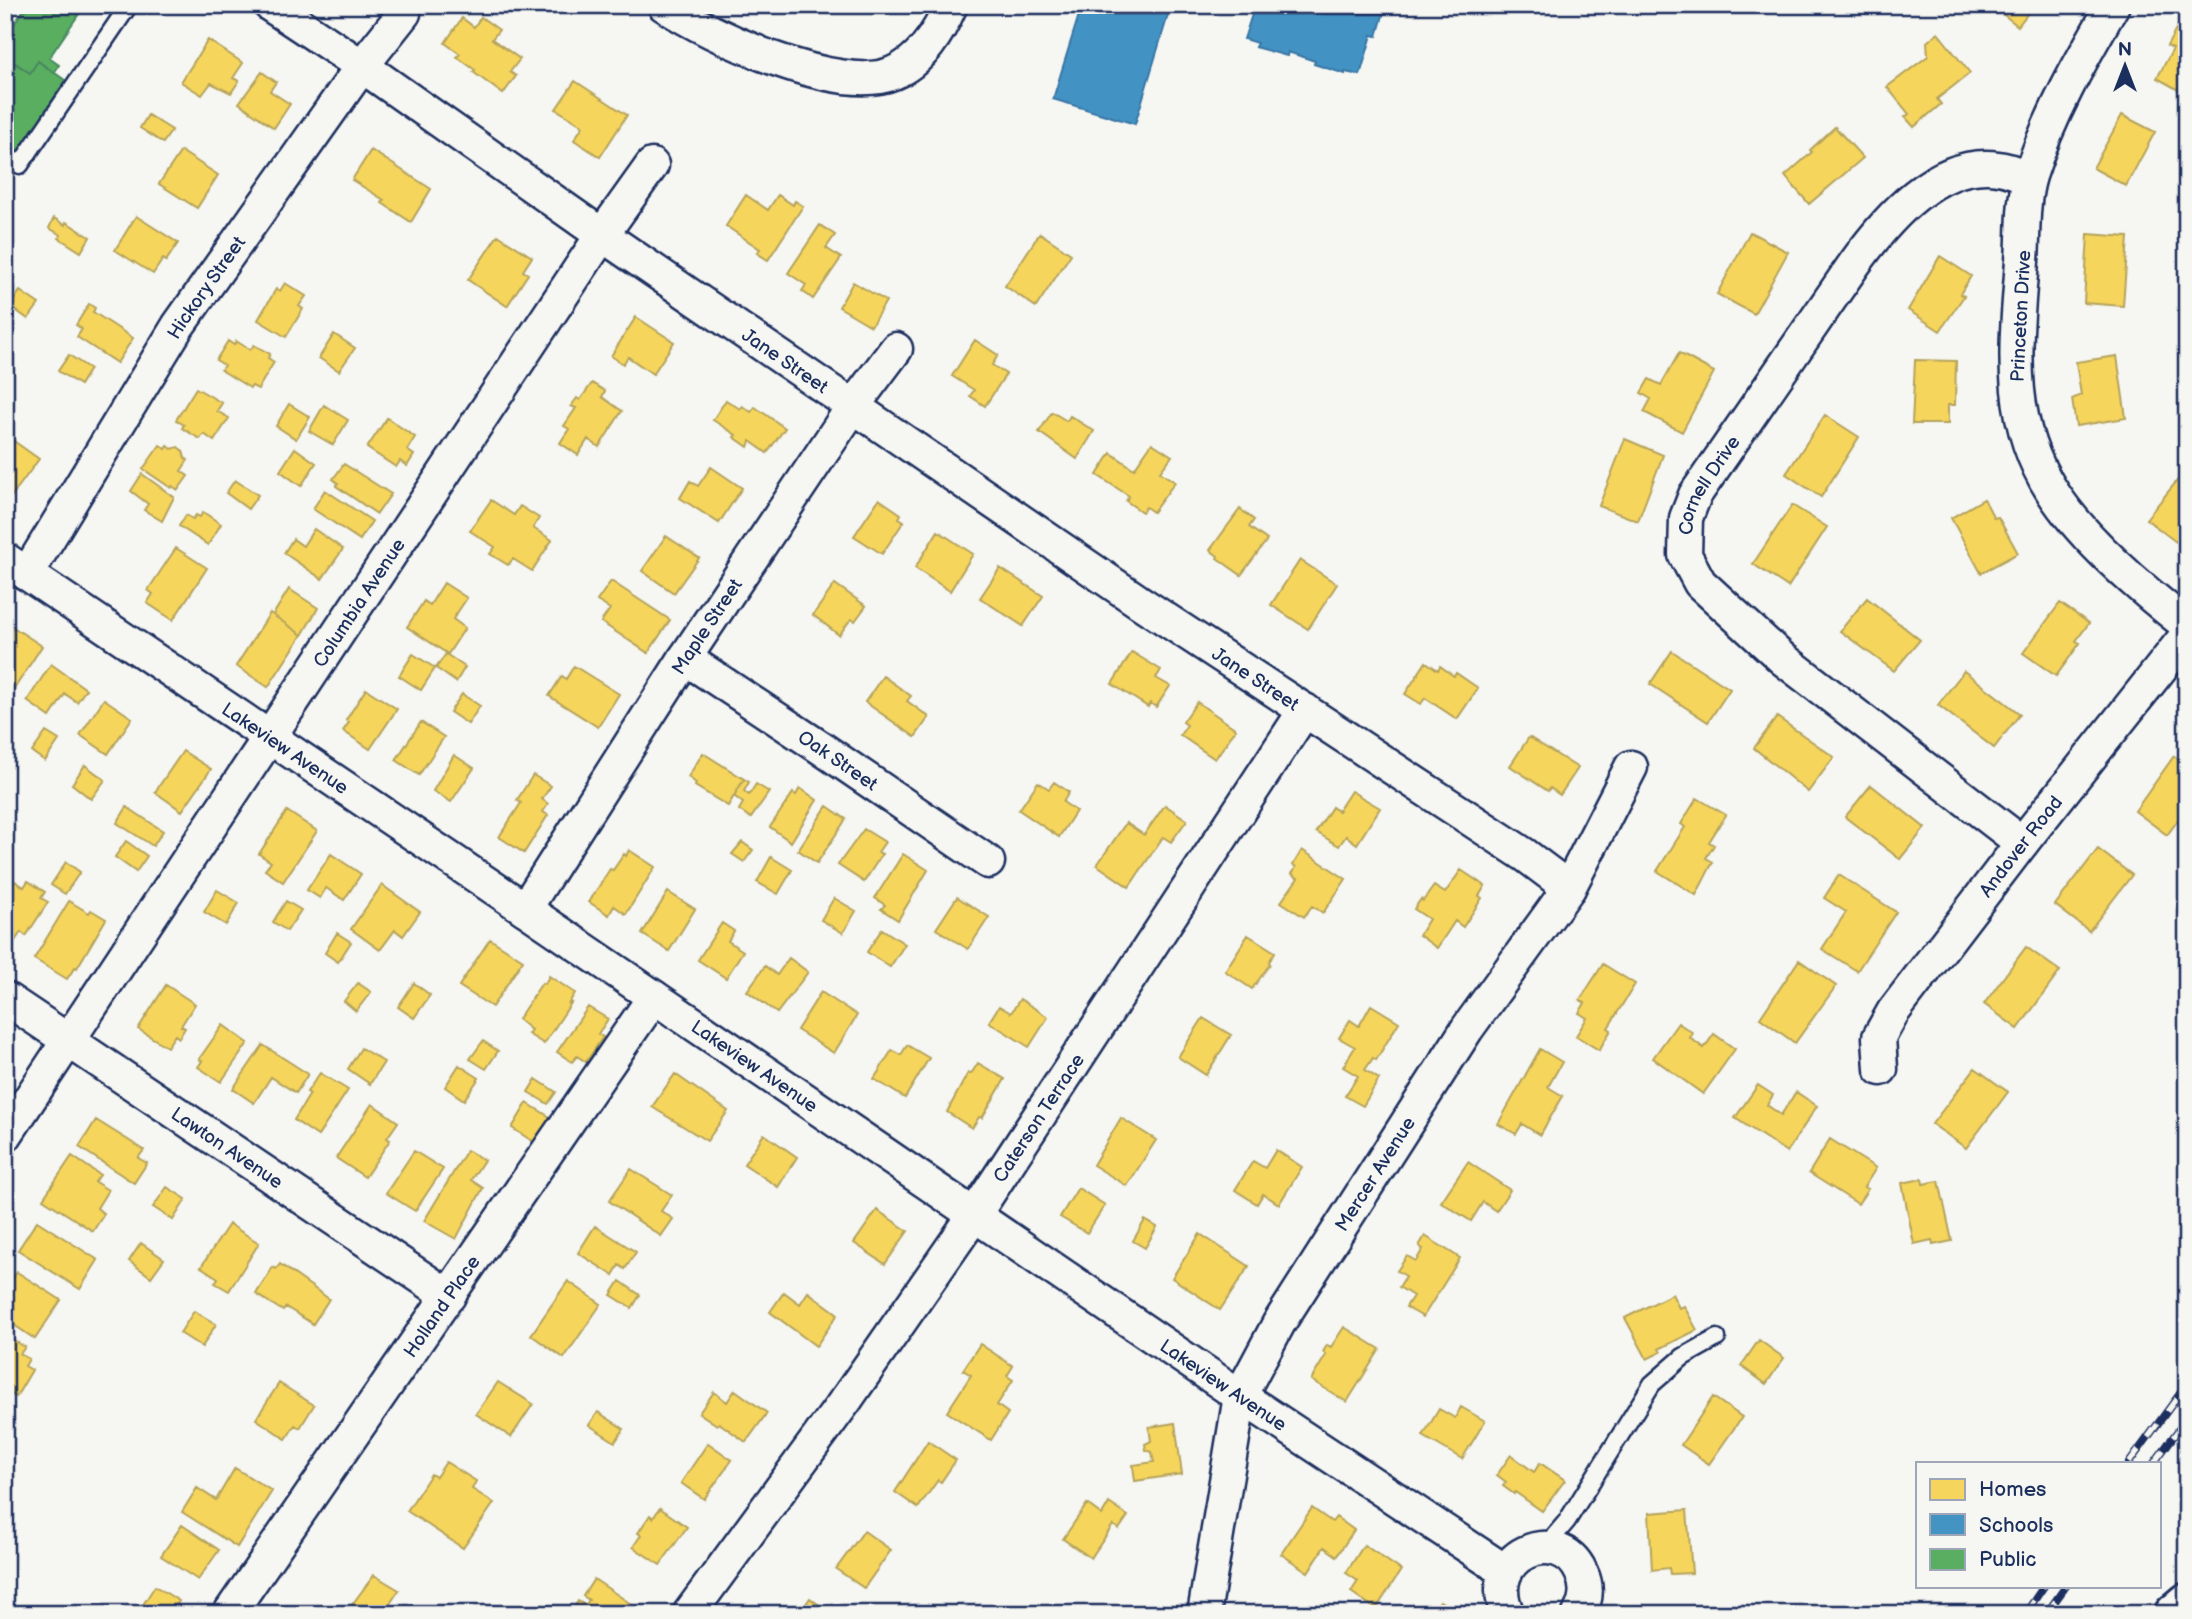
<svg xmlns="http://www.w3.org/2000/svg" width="2192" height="1619" font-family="'Balsamiq Sans',sans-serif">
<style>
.homes{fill:#f6d55c;stroke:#b4a35d;stroke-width:2}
.schools{fill:#4393c3;stroke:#3775a5;stroke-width:2}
.public{fill:#5aae61;stroke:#478860;stroke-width:2}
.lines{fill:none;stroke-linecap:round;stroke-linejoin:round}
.service-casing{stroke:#1b2f5e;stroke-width:21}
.minor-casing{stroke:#1b2f5e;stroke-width:37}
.trunk-casing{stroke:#1b2f5e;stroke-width:44}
.service{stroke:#f6f6f2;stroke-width:16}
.minor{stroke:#f6f6f2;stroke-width:32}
.trunk{stroke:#f6f6f2;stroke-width:38}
.rail-casing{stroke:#1b2f5e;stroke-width:8}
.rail{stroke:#f6f6f2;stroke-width:5;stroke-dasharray:16;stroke-linecap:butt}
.labels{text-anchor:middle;stroke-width:7;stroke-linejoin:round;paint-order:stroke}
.street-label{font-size:19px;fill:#1b2f5e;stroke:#f6f6f2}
</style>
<rect width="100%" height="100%" fill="#f6f6f2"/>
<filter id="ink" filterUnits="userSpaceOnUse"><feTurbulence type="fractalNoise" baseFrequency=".0143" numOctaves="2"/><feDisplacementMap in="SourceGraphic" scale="14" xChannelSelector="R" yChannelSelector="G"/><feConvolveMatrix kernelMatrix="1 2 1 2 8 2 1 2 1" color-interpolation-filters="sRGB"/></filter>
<g filter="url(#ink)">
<path class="homes" d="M1991,5H2034L2018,26Z
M2184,15L2187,16L2186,94L2157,78L2173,49L2167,46Z
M481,17L499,30L492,39L520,59L510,72L516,76L503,94L473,72L475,70L457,57L460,54L445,43L462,18L474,27Z
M1938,33L1970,73L1937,99L1941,104L1914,127L1905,117L1909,114L1887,87L1928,56L1927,42Z
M208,40L243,63L233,78L239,81L231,93L211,83L202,95L181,82Z
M262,72L276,82L270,91L290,104L274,128L239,103Z
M575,81L627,115L600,157L574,140L583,126L556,109Z
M148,115L172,130L163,143L140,128Z
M2122,115L2155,132L2126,186L2093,168Z
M1835,127L1863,158L1809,204L1785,176L1812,152L1810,150Z
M371,150L431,189L411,222L382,203L384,200L352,180Z
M181,151L218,175L197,208L159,184Z
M746,195L768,210L778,195L793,205L795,201L803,206L768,260L757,253L760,249L726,226Z
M136,216L178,243L166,261L163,259L153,274L115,250Z
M54,218L65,225L66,222L90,237L81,252L59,238L61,235L49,228Z
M820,225L835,235L826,248L841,258L813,299L802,291L806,285L788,273Z
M1750,232L1788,252L1754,314L1717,294Z
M1040,233L1071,254L1036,307L1005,286Z
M2088,234L2128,237L2123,306L2084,303Z
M498,235L532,257L523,271L528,274L507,306L468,280Z
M1940,256L1971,276L1960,294L1964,296L1940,331L1908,310Z
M853,282L886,301L871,326L839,307Z
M285,283L306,296L299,306L303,309L286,337L258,320L276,289L280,291Z
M20,291L39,304L28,319L10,306Z
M89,304L95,308L93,312L133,338L117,363L77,337L82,329L76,325Z
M636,317L674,342L653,374L628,357L623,364L611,356Z
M334,334L355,348L339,371L319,358Z
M975,340L998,355L992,365L1006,374L985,406L970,396L974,390L952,376Z
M228,341L234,345L236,341L250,350L254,345L270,354L268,358L274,362L258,389L252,386L250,388L221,370L224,365L216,360Z
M1679,353L1714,372L1682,432L1644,412L1651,399L1641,393L1649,379L1661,385Z
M69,355L90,369L80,385L58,371Z
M2117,356L2126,418L2076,426L2072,399L2081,395L2076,362Z
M1915,360L1956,361L1955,405H1948V424H1912Z
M592,383L605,391L602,397L622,411L599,447L588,439L578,455L560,443L569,429L564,426L576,408L571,406L577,398L580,400Z
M196,388L222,403L217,411L229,418L214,441L204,434L200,439L182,428L184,425L176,420Z
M726,400L740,409L742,406L751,412L755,407L785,428L767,453L750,441L748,447L734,437L736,435L713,420Z
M289,404L310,417L296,439L276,426Z
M324,405L348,420L333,445L309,431Z
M1052,412L1067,421L1070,416L1094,431L1077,459L1039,432Z
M1825,415L1859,437L1821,497L1786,474Z
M387,418L415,437L407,450L414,455L407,466L400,461L396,467L367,448Z
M11,439L39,459L5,505V448Z
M1625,439L1663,455L1638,521L1599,506Z
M1152,443L1172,456L1160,472L1175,482L1153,512L1146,507L1142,512L1126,501L1129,496L1097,475L1111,453L1134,469Z
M160,445L166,449L168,446L172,449L178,447L183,451L185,458L188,460L181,471L188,476L178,490L172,486L171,488L143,469Z
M295,448L316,463L301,486L280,471Z
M344,464L391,494L377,514L336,486L338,483L333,479Z
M711,467L742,488L719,523L680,498L690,481L698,486Z
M2185,471L2187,472V529L2176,542L2146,519Z
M142,474L174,497L162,521L144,510L148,504L131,491Z
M235,480L258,495L248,509L226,493Z
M325,490L372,521L360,540L313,509Z
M879,499L901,514L899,518L904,521L882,554L854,536Z
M1984,499L1994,518L1998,517L2018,553L1981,573L1951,518Z
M491,500L514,515L520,506L539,518L533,528L552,540L532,571L513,559L508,565L490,554L495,547L470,531Z
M1792,505L1827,527L1788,587L1753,564Z
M1240,509L1254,520L1249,527L1267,540L1241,575L1217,558L1218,556L1210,550Z
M203,512L221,524L208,545L179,526L186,515L193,519L196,515L200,517Z
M314,529L343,549L322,579L284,553L293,539L303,546Z
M938,531L973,554L950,591L915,568Z
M666,536L699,558L674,593L642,571Z
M176,548L207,568L173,620L147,603L153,594L148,590Z
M1300,560L1337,584L1308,629L1271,605Z
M1000,568L1043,596L1023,626L980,598Z
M611,581L670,620L648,653L601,622L610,609L597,601Z
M444,583L467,598L453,619L465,628L448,654L407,627L424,601L430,605Z
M835,584L866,606L855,621L851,619L839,635L813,615Z
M289,589L318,608L302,635L273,615Z
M1867,598L1920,640L1894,671L1840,631Z
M2060,603L2089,623L2076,641L2080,643L2056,676L2023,653Z
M270,613L302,635L268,687L236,666Z
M13,627L42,646L14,689L5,683V639Z
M1672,651L1730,689L1708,722L1650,684Z
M1132,652L1161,670L1156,678L1170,686L1156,707L1150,703L1148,707L1112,684Z
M413,654L435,668L421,690L399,676Z
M446,654L465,667L456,682L436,668Z
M1426,662L1438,670L1440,666L1454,676L1456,673L1478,688L1457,719L1425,698L1421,704L1405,694Z
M51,664L86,689L77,702L65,694L50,717L27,701Z
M574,666L619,694L598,727L549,696L562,676L566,679Z
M1964,671L2020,714L1994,748L1938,705Z
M883,676L911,696L907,701L929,717L915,737L865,702Z
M366,689L397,709L370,749L343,731L349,722L346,720Z
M462,694L480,706L468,724L450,712Z
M104,699L132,718L108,754L80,735Z
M1197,702L1236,729L1215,759L1180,735L1187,725L1183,722Z
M1777,717L1834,757L1808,792L1754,748Z
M421,722L444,737L419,775L396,760Z
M46,732L59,740L45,761L32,752Z
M1529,737L1578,768L1560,795L1550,788L1548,791L1510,766Z
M183,751L211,769L182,811L155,792Z
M703,753L744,779L728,806L695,786L696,783L688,777Z
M454,755L474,768L451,802L433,791Z
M2174,756L2187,765V808L2167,835L2135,811Z
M85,765L105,780L91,799L72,784Z
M533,775L551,786L542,799L548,804L543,812L548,815L524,853L499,837L521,803L517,800Z
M744,779L749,782L744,791L749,795L756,784L769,792L751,818L739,810L743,803L734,796Z
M1038,782L1049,789L1054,782L1069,792L1063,802L1076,811L1059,837L1019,810Z
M1871,785L1925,828L1900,859L1845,817Z
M800,788L817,800L791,842L770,827L793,793L796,795Z
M1351,791L1380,808L1357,844L1346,836L1339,846L1316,832L1332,807L1338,811Z
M1697,798L1726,815L1709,842L1714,845L1706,858L1713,862L1696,895L1657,871L1685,827L1681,824Z
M1165,805L1187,820L1171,842L1163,837L1129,887L1097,865L1126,823L1144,835Z
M827,806L846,819L817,863L798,850Z
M127,807L163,831L153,846L117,823Z
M287,811L317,831L283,882L265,870L271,862L259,854Z
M864,829L885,842L878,852L882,854L864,882L838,865Z
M126,841L147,856L136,872L115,857Z
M742,842L753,850L744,862L732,854Z
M2098,849L2132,875L2089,931L2055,905Z
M629,850L655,867L626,914L614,906L609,915L589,902L610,869L613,870L624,854L626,856Z
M1302,850L1346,879L1323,913L1312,906L1304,917L1281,902L1298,878L1292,874L1296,867L1293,865Z
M331,854L361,874L344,900L326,888L320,898L307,890Z
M903,854L928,870L898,920L881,909L885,905L875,898Z
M771,857L792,870L778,894L757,882Z
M66,862L80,872L65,894L51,885Z
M1461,870L1485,886L1479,896L1482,898L1463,927L1455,921L1437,948L1419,935L1429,919L1414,909L1421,899L1423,901L1434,886L1445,893Z
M1839,875L1896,912L1857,971L1822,949L1846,912L1824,898Z
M15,881L24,887L28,881L45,892L41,898L48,902L26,936L21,932L13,944L5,939V897Z
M382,885L420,912L403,936L395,930L380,950L351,929Z
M217,890L239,903L226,925L204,912Z
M668,892L695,909L669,951L642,934Z
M957,897L989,917L968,949L936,929Z
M834,898L856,911L843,933L821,920Z
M69,901L89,913L91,910L106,919L77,968L75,967L67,979L34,959Z
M286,901L301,910L287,931L273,922Z
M722,923L734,931L728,941L743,951L726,978L698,960Z
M882,929L905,944L890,967L867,952Z
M337,933L351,942L338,962L325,953Z
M1248,935L1275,952L1269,962L1270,964L1252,989L1225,971Z
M490,939L523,960L492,1007L459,986Z
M2026,947L2060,971L2018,1029L1984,1004Z
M789,958L808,972L777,1013L747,991L765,966L777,975Z
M1799,960L1836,986L1795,1043L1760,1018Z
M1603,964L1635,984L1608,1028L1611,1030L1599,1050L1576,1036L1587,1018L1579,1013L1585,1003L1580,1000Z
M549,976L575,993L569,1003H571L544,1044L528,1034L531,1030L518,1019L542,983L545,984Z
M358,983L371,992L356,1011L344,1001Z
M414,983L430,995L414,1018L398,1007Z
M166,985L195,1004L181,1026L185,1028L179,1038L175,1035L167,1047L138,1029Z
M821,992L857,1015L834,1053L797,1030Z
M1020,999L1048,1017L1029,1047L989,1022L999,1006L1011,1013Z
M1371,1005L1399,1022L1376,1060L1373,1058L1365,1070L1379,1079L1363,1106L1345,1096L1358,1076L1343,1067L1355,1047L1339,1038L1350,1020L1359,1026Z
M588,1007L608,1019L598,1034L603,1037L586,1062L577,1056L572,1062L557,1052Z
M1203,1018L1231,1035L1206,1075L1178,1057Z
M1678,1023L1693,1033L1690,1038L1704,1048L1714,1034L1735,1049L1703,1094L1653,1058Z
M223,1025L248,1043L221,1082L198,1067L202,1061L199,1059Z
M483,1041L498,1051L486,1069L470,1059Z
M263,1045L308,1074L296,1093L271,1077L254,1103L233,1089Z
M907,1045L929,1058L905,1098L874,1079L892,1050L901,1055Z
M361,1048L384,1062L370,1084L348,1069Z
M1540,1049L1562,1062L1548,1087L1563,1096L1540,1135L1522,1124L1516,1134L1498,1124Z
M978,1063L1005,1079L982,1118L979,1117L972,1128L947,1112L968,1073L971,1074Z
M459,1065L479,1078L464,1100L445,1087Z
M1975,1068L2008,1092L1966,1148L1932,1124Z
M320,1073L348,1090L318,1136L294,1120L310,1094L307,1092Z
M675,1074L728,1111L707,1141L652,1107Z
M536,1079L556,1092L548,1104L528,1092Z
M1758,1085L1773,1095L1767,1105L1781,1115L1796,1092L1817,1106L1787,1152L1735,1118Z
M527,1103L550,1117L534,1142L512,1128Z
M372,1104L398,1122L387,1138L390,1140L365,1177L336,1158Z
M1121,1118L1156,1140L1127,1186L1093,1165Z
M96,1120L144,1150L138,1158L147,1163L134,1183L79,1147Z
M764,1134L797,1157L778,1187L744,1164Z
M1830,1139L1876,1168L1864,1187L1868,1189L1858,1204L1809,1173Z
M467,1150L484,1160L471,1180L483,1188L456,1239L424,1221Z
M1276,1150L1302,1167L1279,1204L1263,1194L1257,1204L1235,1190L1253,1161L1265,1168Z
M414,1151L443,1169L415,1211L386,1193Z
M72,1156L100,1175L95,1182L108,1190L97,1208L104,1214L93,1231L43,1199Z
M1468,1162L1510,1190L1496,1211L1483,1202L1471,1221L1441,1202Z
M631,1169L672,1195L661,1211L673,1219L661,1236L609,1201Z
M1922,1179L1923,1184L1939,1181L1952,1241L1933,1245L1932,1240L1914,1244L1902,1183Z
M167,1187L186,1199L173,1220L153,1207Z
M1078,1188L1105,1205L1087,1233L1060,1217Z
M877,1210L908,1231L885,1264L854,1243Z
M1145,1220L1157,1227L1145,1248L1133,1241Z
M37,1221L98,1260L80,1289L18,1250Z
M229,1224L259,1243L229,1291L215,1283L218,1278L201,1267Z
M595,1226L636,1252L625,1269L619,1265L613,1275L578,1253Z
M1200,1234L1249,1266L1220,1310L1172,1278Z
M1425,1236L1460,1258L1423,1317L1406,1307L1413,1296L1399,1287L1406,1276L1397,1271L1407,1256L1416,1261L1423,1249L1419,1246Z
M141,1243L164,1259L151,1277L129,1261Z
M280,1264L329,1299L313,1324L286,1307L283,1311L256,1294L273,1267L276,1269Z
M17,1272L61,1300L35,1339L5,1319V1290Z
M568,1281L601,1304L564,1358L531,1335Z
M620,1281L640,1295L632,1308L611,1295Z
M784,1292L800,1304L808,1292L838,1314L816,1346L770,1312Z
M1672,1294L1679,1308L1684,1306L1697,1330L1659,1349L1661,1352L1647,1359L1625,1318Z
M194,1311L216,1324L202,1347L180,1333Z
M1344,1327L1380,1349L1347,1402L1311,1380L1326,1355L1323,1352L1327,1345L1331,1347Z
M5,1335L25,1347L20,1354L29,1359L25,1366L32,1370L16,1397L5,1390Z
M1759,1340L1784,1358L1766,1384L1741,1366Z
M980,1344L1013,1366L1007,1376L1013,1380L997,1405L1008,1413L991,1440L947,1412L971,1375L963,1370Z
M498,1382L533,1404L511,1437L476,1414Z
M279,1383L314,1405L300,1428L295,1425L286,1439L256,1419Z
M735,1390L767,1413L746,1442L719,1423L717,1425L699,1413L714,1392L727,1402Z
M1713,1397L1742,1417L1709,1464L1681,1445Z
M1461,1407L1485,1421L1462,1459L1423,1436L1439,1409L1455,1418Z
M598,1412L624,1429L615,1442L589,1425Z
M1175,1423L1182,1474L1135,1481L1133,1465L1154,1462L1152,1452L1146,1450L1145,1444L1151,1441L1149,1427Z
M928,1441L956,1460L941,1482L938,1480L918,1508L895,1492Z
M708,1443L732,1460L704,1499L681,1483Z
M1511,1455L1534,1472L1540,1463L1565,1480L1542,1511L1515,1492L1514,1494L1503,1486L1506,1482L1497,1475Z
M446,1462L476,1481L472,1489L494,1503L463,1548L407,1511L431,1474L436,1477Z
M235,1468L272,1491L237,1547L182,1512L197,1488L216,1500Z
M1109,1503L1128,1516L1119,1529L1113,1525L1091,1558L1063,1539L1087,1504L1102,1515Z
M660,1508L687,1527L660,1565L633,1547L641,1535L638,1533L650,1515L653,1518Z
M1312,1508L1332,1522L1336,1517L1354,1530L1337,1556L1324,1547L1308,1572L1281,1554Z
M1687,1510L1692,1573L1670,1574L1669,1568L1652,1570L1649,1513Z
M182,1525L219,1550L198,1580L161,1556Z
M864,1531L891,1550L864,1588L836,1569Z
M1364,1545L1401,1570L1376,1609L1351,1592L1358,1581L1346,1573Z
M374,1575L399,1590L389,1605L401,1614H345Z
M594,1579L631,1604L625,1614H579L573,1609L578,1601L585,1605L589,1600L583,1596Z
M155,1586L179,1601L171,1614H137Z
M810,1598L831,1614H799Z
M1440,1601L1460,1614H1431Z"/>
<path class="schools" d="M1082,5H1171L1135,124L1053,99Z
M1255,5H1386L1377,36L1372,35L1360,75L1345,72V74L1314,64L1315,61L1288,52L1287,56L1255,47L1257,43L1244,39Z"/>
<path class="public" d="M27,5H85L49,58L59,65L54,73L38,61L30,73L5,57V37Z
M11,60L30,73L38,61L69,83L23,152L5,141V68Z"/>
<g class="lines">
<defs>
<path id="service" d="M5,155L20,165L129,5
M1544,1548L1567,1521L1652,1384L1683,1357L1717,1338"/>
<g id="minor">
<path id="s1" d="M270,5L362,66L602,235L1141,603L1525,855L1569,888"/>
<path d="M664,5C710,36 840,96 893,73C922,61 939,32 951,5"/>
<path d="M2113,5C2081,60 2049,116 2030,176C2022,203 2024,233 2022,261C2016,343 2005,418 2052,491C2083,540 2141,589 2187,625"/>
<path id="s2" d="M5,559L525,909L1240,1396L1505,1571"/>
<path id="s3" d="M27,574L178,326L362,66L404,13"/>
<path id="s4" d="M685,658L821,748L988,862"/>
<path id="s5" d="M2022,843L1783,659L1700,583L1685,555L1686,518L1695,495L1855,263C1886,220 1937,159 1998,168C2009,169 2020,174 2029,178"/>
<path id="s6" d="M525,909L685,658L854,405L896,349"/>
<path id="s7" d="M5,998L449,1296"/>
<path id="s8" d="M1881,1069L1879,1037L1893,1012L2022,843L2187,635"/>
<path id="s9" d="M5,1136L602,235L652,165"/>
<path id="s10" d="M229,1614L654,997"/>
<path id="s11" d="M689,1614L848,1397L975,1214L1305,710"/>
<path id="s12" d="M1204,1614L1240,1396L1279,1323L1467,1029L1569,888L1631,767"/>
<path d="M1508,1614C1480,1555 1559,1523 1581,1572C1588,1586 1587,1600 1579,1614"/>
</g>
<path id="trunk" d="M2174,1614L2187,1603"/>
</defs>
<use href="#service" class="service-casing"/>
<use href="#minor" class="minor-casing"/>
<use href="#trunk" class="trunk-casing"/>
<use href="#service" class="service"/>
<use href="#minor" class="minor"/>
<use href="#trunk" class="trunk"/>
<defs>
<path id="rail" d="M2129,1463L2187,1384
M2154,1463L2187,1418
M2025,1614L2044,1586
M2046,1614L2066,1586"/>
</defs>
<use href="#rail" class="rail-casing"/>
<use href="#rail" class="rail"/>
</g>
</g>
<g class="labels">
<g class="street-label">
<text dy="7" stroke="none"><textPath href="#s3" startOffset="338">Hickory Street</textPath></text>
<text transform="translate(2020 316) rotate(-87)" y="7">Princeton Drive</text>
<text dy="7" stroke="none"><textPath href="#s1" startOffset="626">Jane Street</textPath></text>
<text dy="7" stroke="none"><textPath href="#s5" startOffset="522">Cornell Drive</textPath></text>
<text dy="7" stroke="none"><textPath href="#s9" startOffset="640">Columbia Avenue</textPath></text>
<text dy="7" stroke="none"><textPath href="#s6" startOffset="336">Maple Street</textPath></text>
<text dy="7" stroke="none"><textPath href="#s1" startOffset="1194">Jane Street</textPath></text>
<text dy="7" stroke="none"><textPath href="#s2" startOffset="338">Lakeview Avenue</textPath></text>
<text dy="7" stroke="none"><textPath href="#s4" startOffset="184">Oak Street</textPath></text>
<text dy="7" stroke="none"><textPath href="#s8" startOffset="270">Andover Road</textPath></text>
<text dy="7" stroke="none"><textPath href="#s2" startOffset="905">Lakeview Avenue</textPath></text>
<text dy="7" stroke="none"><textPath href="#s11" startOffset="607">Caterson Terrace</textPath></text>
<text dy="7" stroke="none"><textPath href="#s7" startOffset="268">Lawton Avenue</textPath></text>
<text dy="7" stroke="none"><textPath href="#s12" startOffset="481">Mercer Avenue</textPath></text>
<text dy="7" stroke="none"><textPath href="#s10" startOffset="374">Holland Place</textPath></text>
<text dy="7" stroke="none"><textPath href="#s2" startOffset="1472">Lakeview Avenue</textPath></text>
</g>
</g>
<rect width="2192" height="1619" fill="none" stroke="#f6f6f2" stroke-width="28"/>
<rect x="14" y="14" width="2164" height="1591" fill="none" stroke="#1b2f5e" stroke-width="2.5" filter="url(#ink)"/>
<rect x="1916" y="1462" width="245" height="126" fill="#f6f6f2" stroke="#9ea6b7" stroke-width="2"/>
<rect x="1930" y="1479" width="35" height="21" fill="#f6d55c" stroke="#9ea6b7" stroke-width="2"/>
<text x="1979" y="1496" font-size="21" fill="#1b2f5e">Homes</text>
<rect x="1930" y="1514" width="35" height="21" fill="#4393c3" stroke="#9ea6b7" stroke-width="2"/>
<text x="1979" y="1532" font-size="21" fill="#1b2f5e">Schools</text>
<rect x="1930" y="1549" width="35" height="21" fill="#5aae61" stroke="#9ea6b7" stroke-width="2"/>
<text x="1979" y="1566" font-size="21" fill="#1b2f5e">Public</text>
<g transform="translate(2125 66)" stroke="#f6f6f2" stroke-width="5" paint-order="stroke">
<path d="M0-5L12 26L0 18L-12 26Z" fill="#1b2f5e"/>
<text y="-10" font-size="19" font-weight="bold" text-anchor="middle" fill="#1b2f5e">N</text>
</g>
</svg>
